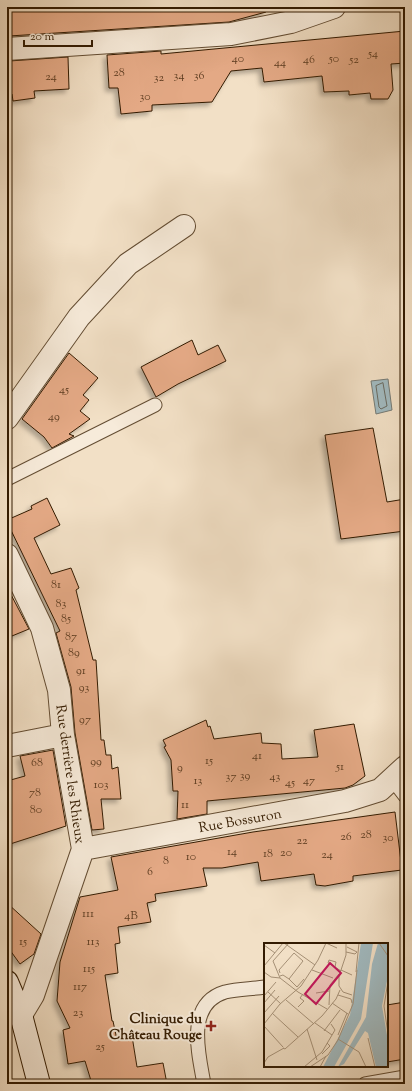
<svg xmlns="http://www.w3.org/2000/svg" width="412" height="1091" font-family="'Sorts Mill Goudy',serif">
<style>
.water{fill:#a1bac0;stroke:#757a74}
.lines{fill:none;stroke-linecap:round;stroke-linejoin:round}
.shore{stroke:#6a6a60;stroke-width:1}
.building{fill:#e4a985;stroke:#331b01;filter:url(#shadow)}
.lane-casing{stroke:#634c32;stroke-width:15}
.street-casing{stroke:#634c32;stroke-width:24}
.secondary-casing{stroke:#331b01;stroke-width:24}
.lane{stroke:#f7ebda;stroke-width:13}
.street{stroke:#f7ebda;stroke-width:22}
.secondary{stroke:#f7ebda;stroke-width:22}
.poi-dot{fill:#8f2418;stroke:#f7ebda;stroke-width:1.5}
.labels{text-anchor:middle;stroke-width:4;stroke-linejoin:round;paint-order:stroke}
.number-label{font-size:12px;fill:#5f3e22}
.street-label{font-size:14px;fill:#331b01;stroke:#f7ebda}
.poi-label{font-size:14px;font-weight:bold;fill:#331b01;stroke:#f7ebda;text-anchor:end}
.inset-road{fill:none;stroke:#a69177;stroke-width:1}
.view{fill:#c2185b;fill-opacity:0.15;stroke:#c2185b;stroke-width:2}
.inset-edge{fill:none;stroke:#331b01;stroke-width:2}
</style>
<defs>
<filter id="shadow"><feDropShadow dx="-3.5" dy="3.5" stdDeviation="2" flood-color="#0004"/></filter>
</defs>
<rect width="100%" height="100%" fill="#f2e0c6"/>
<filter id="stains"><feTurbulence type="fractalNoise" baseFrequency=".005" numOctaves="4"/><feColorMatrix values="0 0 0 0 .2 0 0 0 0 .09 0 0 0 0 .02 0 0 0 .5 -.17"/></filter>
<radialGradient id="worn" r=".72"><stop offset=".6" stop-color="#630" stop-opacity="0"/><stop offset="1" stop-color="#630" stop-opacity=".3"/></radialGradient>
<path class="water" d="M388,379L392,410L376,414L371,381Z"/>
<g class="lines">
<path class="shore" d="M383,383L387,406L381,409L379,407L376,386Z"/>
</g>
<path class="building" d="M8,7H265L266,12L229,22L9,36Z
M405,31V63L391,64L393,90L388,99H371L370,93L349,95V91L324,92L322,76L264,82L262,68L231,71L212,102L152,105V111L121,114L118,88H109L107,55L161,51V54Z
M68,57L69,89L34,91L35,98L13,101L12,94L7,95V65L9,64V61Z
M192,340L198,355L218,345L226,361L178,384L156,397L141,367Z
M69,353L98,378L83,395L89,400L80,411L90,419L69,434L74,436L52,448L44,437L22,419Z
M373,428L387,502L405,499V531L341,539L325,435Z
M47,498L60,525L34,538L51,574L71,568L79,588L76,590L93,660H96L101,740H104L106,755H111L112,769L118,767L121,799H101L104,829L92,830L75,733L71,687L56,633L60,631L7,522V520L32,509L31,506Z
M7,587L29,629L7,638Z
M206,720L208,727L210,726L214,739L261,733L262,743L281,744L282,759L318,757L314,730L354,724L365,776L353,785L345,788L207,801V814L177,819L178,791H173L171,760L164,747L166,746L163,740Z
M53,750L66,826L7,845V781L25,776L20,756Z
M395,812L402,870L353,876V881L325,886L316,885L314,874L261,881L258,862L222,868H203L207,886L155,894L156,901L147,903L151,922L118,927L120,943L115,944L118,973L105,975L112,1021H113L117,1040L132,1036L137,1067L163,1063L167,1084H92L85,1061L68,1064L63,1030L70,1028L57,1001L60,962L80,897L118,890L111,857L253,832Z
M7,903L41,934L34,954L20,964L7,946Z
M405,1002V1059L387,1062V1005Z"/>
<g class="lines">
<defs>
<path id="lane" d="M7,479L155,405
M392,779L405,796
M204,1084C199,1055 185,1004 225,992C238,989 252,989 265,987
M365,1084L405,1077"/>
<path id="street" d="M7,49L231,34L291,22L334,7
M7,418L79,317L128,264L184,226
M7,555L42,628L59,690L63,735L83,849L33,995L21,1015
M7,746L63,735
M83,849L345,801L380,790L405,767"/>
<path id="secondary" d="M7,982L21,1015L39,1084"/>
</defs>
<use href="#lane" class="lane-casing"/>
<use href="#street" class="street-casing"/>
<use href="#secondary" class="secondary-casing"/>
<use href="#lane" class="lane"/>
<use href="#street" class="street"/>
<use href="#secondary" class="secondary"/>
</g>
<path class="poi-dot" d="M209 1020h4v4h4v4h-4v4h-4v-4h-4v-4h4z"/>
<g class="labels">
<g class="number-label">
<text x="373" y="57">54</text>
<text x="238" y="62">40</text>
<text x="334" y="62">50</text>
<text x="309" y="63">46</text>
<text x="354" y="63">52</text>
<text x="280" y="66">44</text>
<text x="119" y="76">28</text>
<text x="179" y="79">34</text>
<text x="199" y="79">36</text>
<text x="51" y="80">24</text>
<text x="159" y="81">32</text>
<text x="145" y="100">30</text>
<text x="64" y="393">45</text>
<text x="54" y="420">49</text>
<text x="56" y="588">81</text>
<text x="61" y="607">83</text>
<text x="66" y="622">85</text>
<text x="71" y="640">87</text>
<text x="74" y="656">89</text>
<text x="81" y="674">91</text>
<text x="84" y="691">93</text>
<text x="85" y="723">97</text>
<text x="257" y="759">41</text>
<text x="209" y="764">15</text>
<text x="96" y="765">99</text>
<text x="37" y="766">68</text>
<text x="340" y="770">51</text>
<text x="180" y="771">9</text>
<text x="245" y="779">39</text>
<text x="231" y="780">37</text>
<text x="275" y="780">43</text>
<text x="198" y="784">13</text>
<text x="309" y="784">47</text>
<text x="290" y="786">45</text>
<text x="101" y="788">103</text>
<text x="35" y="796">78</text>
<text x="185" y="808">11</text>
<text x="36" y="813">80</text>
<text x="366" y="838">28</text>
<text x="346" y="840">26</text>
<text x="388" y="841">30</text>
<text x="302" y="844">22</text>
<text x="232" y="855">14</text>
<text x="286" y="856">20</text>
<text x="268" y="857">18</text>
<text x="327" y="858">24</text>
<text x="191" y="860">10</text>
<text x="166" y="864">8</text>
<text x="150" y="875">6</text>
<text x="88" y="917">111</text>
<text x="131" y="919">4B</text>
<text x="23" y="945">15</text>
<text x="93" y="945">113</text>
<text x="89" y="972">115</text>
<text x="80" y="990">117</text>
<text x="78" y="1016">23</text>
<text x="100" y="1050">25</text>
</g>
<g class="street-label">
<text transform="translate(71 774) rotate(82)" y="5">Rue derrière les Rhieux</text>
<text transform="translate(240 820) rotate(-10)" y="5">Rue Bossuron</text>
</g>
<g class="poi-label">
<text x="202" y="1023">Clinique du<tspan x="202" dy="16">Château Rouge</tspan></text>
</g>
</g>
<g transform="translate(264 943)">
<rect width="124" height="124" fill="#f2e0c6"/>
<path d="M97,0H109L97,76L70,124H59L86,72ZM114,0H124V33L118,63L124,98V124H112L104,90L101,88L80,121L74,124L102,74L108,21Z" fill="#a1bac0"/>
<path class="inset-road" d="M20,0L51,22M25,0L9,18L16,35L34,49L63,66M62,0L73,5M82,0V12L75,33V43L79,49L88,52M115,0L124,13M0,2L11,10M82,9L91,11L93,9L83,4M0,23L19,0M71,24L64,20L65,17L72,19L71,24L77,28M48,27L69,35M77,27L88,32M0,29L7,34L16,35M92,29L95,0M16,33L19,32L25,36L39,18L30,10L15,27L16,30M25,36L33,44L40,36M4,49L17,61M52,50L65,48M74,52L87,56L88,60M0,53L12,39M22,57L50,81M0,60L11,47M68,60L84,71M65,62L66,42L75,31M34,64L40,58L36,55L39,51M0,70L15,53M8,70L34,94M51,80L68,92M0,81L16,61L37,43L54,17L62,0M0,83L19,104M43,86L53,117M60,88L76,67M124,91L120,63L124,38M74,92L83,70M104,95L111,124M74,96L95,109L102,124M19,105L21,106L58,73L72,56L76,47M58,111L66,103L63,100M0,120L4,114L20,105M40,124L58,109L71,87L67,81M46,124L64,112L74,97L89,61L93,27M56,124L62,113"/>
<path class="view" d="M66,20L77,30L52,61L41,51Z"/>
<rect width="124" height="124" class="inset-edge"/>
</g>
<rect width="412" height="1091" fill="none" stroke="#f2e0c6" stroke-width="24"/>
<rect x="8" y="8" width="396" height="1075" fill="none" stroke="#331b01" stroke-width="2"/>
<rect x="12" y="12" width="388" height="1067" fill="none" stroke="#331b01"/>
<path d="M24 40v6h68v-6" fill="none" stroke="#331b01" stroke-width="2"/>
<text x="30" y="40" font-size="12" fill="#331b01" stroke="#f7ebda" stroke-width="3" paint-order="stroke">20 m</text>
<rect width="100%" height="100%" filter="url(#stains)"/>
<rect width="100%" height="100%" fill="url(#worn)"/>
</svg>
